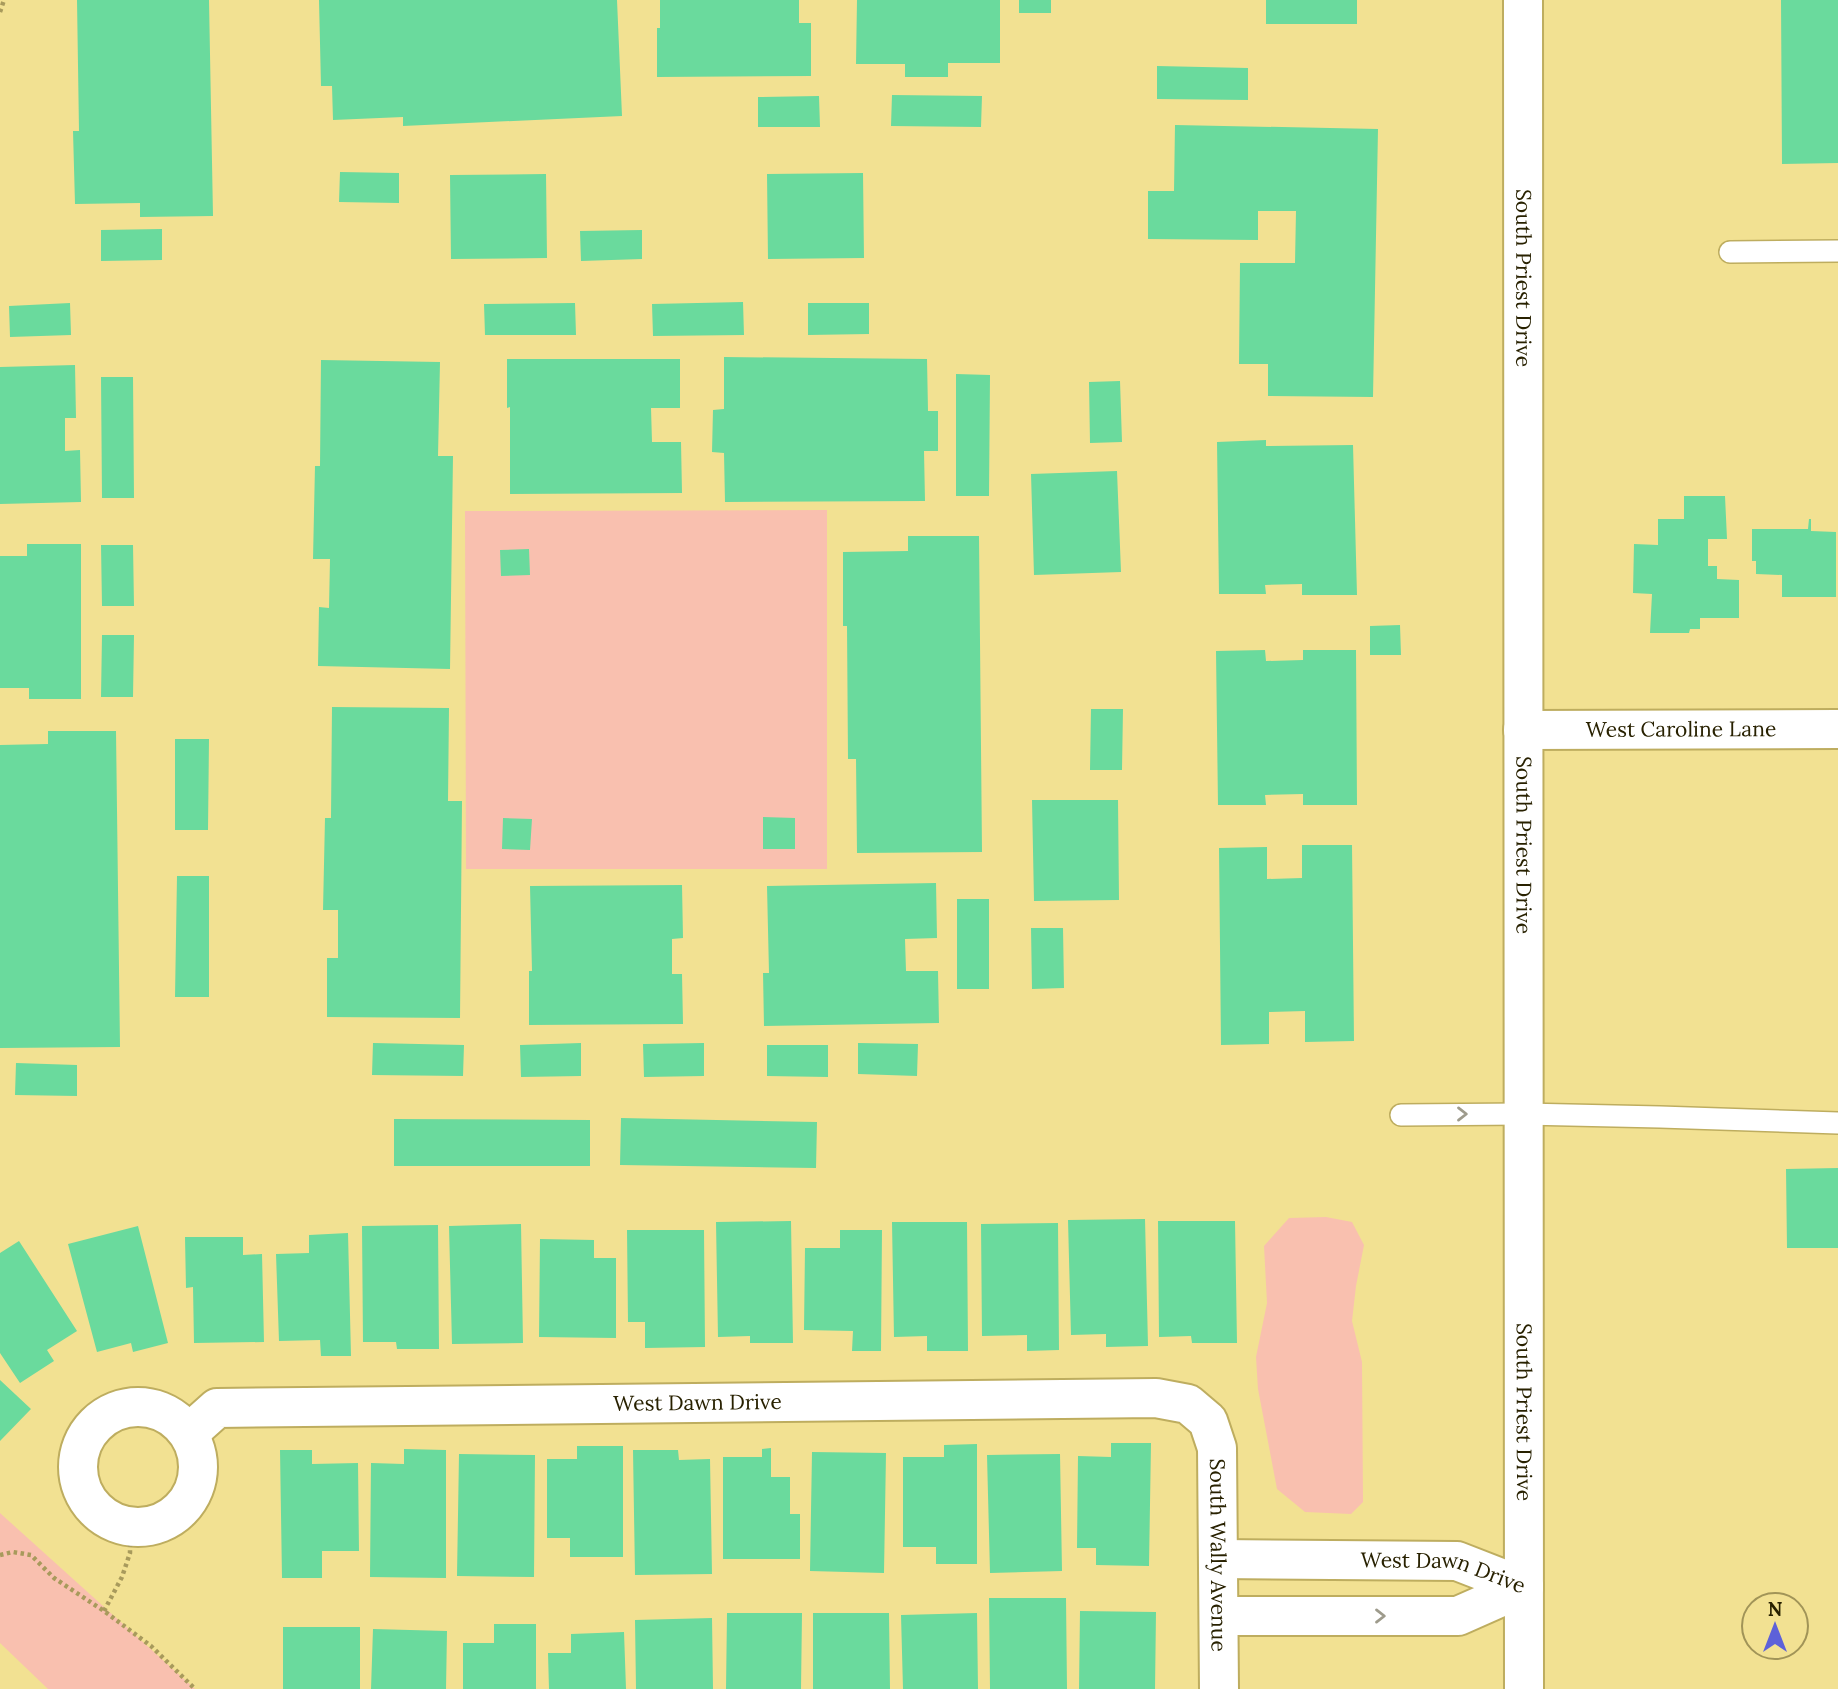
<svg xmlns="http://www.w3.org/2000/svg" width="1838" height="1689" font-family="Lora,serif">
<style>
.green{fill:#f9c0af}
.building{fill:#6ada9d}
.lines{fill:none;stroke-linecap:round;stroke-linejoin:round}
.service-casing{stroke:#bead5f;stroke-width:24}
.minor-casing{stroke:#bead5f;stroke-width:42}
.secondary-casing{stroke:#bead5f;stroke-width:42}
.path{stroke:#a89a5c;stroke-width:4.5;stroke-dasharray:3.5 3.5;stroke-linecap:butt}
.service{stroke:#fff;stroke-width:21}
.minor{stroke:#fff;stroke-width:38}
.secondary{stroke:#fff;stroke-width:38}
.oneway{stroke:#9e9b8c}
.labels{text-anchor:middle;stroke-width:6;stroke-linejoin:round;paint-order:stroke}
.street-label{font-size:21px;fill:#282100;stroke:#f2e192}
</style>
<rect width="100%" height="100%" fill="#f2e192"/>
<path class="green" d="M827,510V869H466L465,511Z
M1326,1217L1352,1222L1364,1245L1356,1286L1352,1321L1362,1362L1363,1502L1351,1514L1305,1512L1277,1489L1258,1389L1256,1357L1267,1303L1264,1246L1289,1218Z
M0,1513L195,1689H48L0,1643Z"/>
<path class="building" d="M77,0H209L213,216L140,217V203L75,204L73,131H79Z
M319,0H617L622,116L403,126V117L333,120L332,86H321Z
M660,0H799V23H811V76L657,77V28H660Z
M857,0H1000V63H948V77H905V64H856Z
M1019,0H1051V13H1019Z
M1266,0H1357V24H1266Z
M1781,0H1838V163L1782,164Z
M1157,66L1248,68V100L1157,99Z
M892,95L982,96L981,127L891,126Z
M819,96L820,127H758V97Z
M1175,125L1378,129L1373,397L1268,396V364H1239L1240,263H1295L1296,211H1258V240L1148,239V191H1174Z
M340,172L399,173V203L339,202Z
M863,173L864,258L768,259L767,174Z
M546,174L547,258L451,259L450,175Z
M162,229V260L101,261V230Z
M642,230V259L581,261L580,231Z
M743,302L744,335L653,336L652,304Z
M70,303L71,335L10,337L9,306Z
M575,303L576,335H485L484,304Z
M808,303H869V334L808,335Z
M724,357L927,359L928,411H938V451H924L925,501L725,502L724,453L712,452L713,410L724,409Z
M507,359H680V408H651L652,442H681L682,493L510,494V407L507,408Z
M321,360L440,362L438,456H453L450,669L318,666L319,607L329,608L330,559H313L315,466H320Z
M75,365L76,418H65V451L80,450L81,502L0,504V367Z
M956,374L990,375L989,496H956Z
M101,377H133L134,498H102Z
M1120,381L1122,442L1090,443L1089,382Z
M1266,440V446L1353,445L1357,595H1302V584L1265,585L1266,594H1219L1217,442Z
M1117,471L1121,572L1034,575L1031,474Z
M1684,496H1725L1727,539H1708V566H1717V579L1739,580V618H1700V629H1690L1689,633H1650L1652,594L1633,593L1634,544L1658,545V519H1684Z
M1809,519H1811V531L1836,532V597H1782V575L1756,574V561H1752V529H1808Z
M908,536H979L982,852L857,853L856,759H848L847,626H843V552L908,551Z
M27,544H81V699H29V688H0V556H27Z
M101,545H133L134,606H102Z
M529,549L530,575L501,576L500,550Z
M1400,625L1401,655H1370V626Z
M102,635H134L133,697H101Z
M1265,650L1266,661L1303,660V650H1356L1357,805H1303V794L1265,795L1266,805H1218L1216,651Z
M332,707L449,708L448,801H462L460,1018L327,1017V958H338V910H323L325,818H331Z
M1091,709H1123L1122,770H1090Z
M48,731H116L120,1047L0,1048V745L48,744Z
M175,739H209L208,830H175Z
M1032,800H1118L1119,900L1034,901Z
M763,817L795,818V849H763Z
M503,818L532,819L530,850L502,849Z
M1302,845H1352L1354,1041L1305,1042V1011L1269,1012V1044L1221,1045L1219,848L1267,847V879L1302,878Z
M177,876H209V997H175Z
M936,883L937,938L905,939L906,971H938L939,1023L764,1026L763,973H769L767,886Z
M682,885L683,938L672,939V974H682L683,1024L529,1025V971H532L530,886Z
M957,899H989V989H957Z
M1031,928H1063L1064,988L1032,989Z
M373,1043L464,1045L463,1076L372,1075Z
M581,1043V1076L521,1077L520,1045Z
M704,1043V1076L644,1077L643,1044Z
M858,1043L918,1044L917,1076L858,1074Z
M767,1045H828V1077L767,1076Z
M16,1063L77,1065V1096L15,1095Z
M621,1118L817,1122L816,1168L620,1165Z
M394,1119L590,1120V1166H394Z
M1838,1168V1248H1787L1786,1169Z
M1145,1219L1148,1346L1106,1347V1334L1071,1335L1068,1220Z
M791,1221L793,1343H750V1336L718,1337L716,1222Z
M1158,1221H1235L1237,1343H1192L1191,1336L1159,1337Z
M892,1222H967L968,1351H927V1336L894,1337Z
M1058,1223L1059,1350L1027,1351V1335L982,1336L981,1224Z
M521,1224L523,1343L452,1344L449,1226Z
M438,1225L439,1349H397L396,1342H363L362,1226Z
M138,1226L168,1343L133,1352L131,1343L97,1352L68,1244Z
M627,1230H704L705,1347L645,1348V1322H628Z
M840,1230H882L881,1351H852L853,1331L804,1330L805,1248H840Z
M348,1233L351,1356H321L320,1340L279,1341L276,1254L309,1253V1235Z
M185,1237H243V1255L262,1254L264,1342L194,1343L193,1287L186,1288Z
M540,1239L594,1240V1258H616V1338L539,1337Z
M19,1241L77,1331L47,1350L54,1361L20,1383L0,1353V1253Z
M0,1380L31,1409L0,1441Z
M1111,1443H1151L1149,1566L1096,1565V1548H1077L1078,1456L1111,1457Z
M977,1444V1564H936V1547H903V1457H944V1445Z
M577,1446H623V1557H570V1538H547V1459H577Z
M771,1448V1477H790V1514H800V1559H723V1457H762V1449Z
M404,1449L446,1450V1578L370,1577L371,1463L404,1464Z
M280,1450H312V1464L358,1463L359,1551H322V1578H282Z
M633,1450H678L679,1460L710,1459L712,1574L635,1575Z
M812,1452L886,1453L884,1573L810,1571Z
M459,1454L535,1455L534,1577L457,1576Z
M1060,1454L1062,1571L990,1573L987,1455Z
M989,1598H1066L1067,1689H990Z
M1080,1611L1156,1612L1155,1689H1079Z
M727,1613H802L801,1689H726Z
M813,1613H889L890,1689H813Z
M977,1613L978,1689H903L901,1615Z
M712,1618L713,1689H636L635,1620Z
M494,1624H536V1689H463V1643H494Z
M283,1627H360V1689H283Z
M373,1629L447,1631L446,1689H371Z
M624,1632L626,1689H549L548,1653H571V1634Z"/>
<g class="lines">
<defs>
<path id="service" d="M1730,252L1838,251
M1401,1115L1523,1114L1660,1117L1838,1123"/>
<g id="minor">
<path id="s1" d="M1523,730L1838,729"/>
<circle cx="138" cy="1467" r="60"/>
<path id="s2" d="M189,1433L217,1408L1156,1398L1188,1404L1208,1421L1217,1448L1219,1689"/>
<path id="s3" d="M1219,1559L1457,1561L1524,1587"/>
<path d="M1219,1616H1458L1524,1587"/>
</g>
<g id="secondary">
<path id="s4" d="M1523,0L1524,1689"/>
</g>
</defs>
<use href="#service" class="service-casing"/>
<use href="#minor" class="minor-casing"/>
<use href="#secondary" class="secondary-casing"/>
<path class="path" d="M0,12L4,0
M0,1555L13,1552L31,1555L54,1578L104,1611L151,1646L195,1689
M104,1611L122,1577L130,1553V1527"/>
<use href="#service" class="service"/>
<use href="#minor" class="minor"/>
<use href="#secondary" class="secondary"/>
</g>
<defs><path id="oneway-chevron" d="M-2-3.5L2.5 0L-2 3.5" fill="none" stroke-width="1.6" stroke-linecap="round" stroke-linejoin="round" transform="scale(1.75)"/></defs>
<g class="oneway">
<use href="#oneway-chevron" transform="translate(1462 1114)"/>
<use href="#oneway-chevron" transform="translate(1380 1616)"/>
</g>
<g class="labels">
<g class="street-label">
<text dy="7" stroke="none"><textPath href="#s4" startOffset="278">South Priest Drive</textPath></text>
<text dy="7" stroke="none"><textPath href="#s1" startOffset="158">West Caroline Lane</textPath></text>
<text dy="7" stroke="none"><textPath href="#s4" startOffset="845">South Priest Drive</textPath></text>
<text dy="7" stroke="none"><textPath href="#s2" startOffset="518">West Dawn Drive</textPath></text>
<text dy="7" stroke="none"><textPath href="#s4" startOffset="1412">South Priest Drive</textPath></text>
<text dy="7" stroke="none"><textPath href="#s2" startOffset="1171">South Wally Avenue</textPath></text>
<text dy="7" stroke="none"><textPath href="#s3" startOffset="226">West Dawn Drive</textPath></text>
</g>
</g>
<g transform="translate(1775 1626)"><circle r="33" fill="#f2e192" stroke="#a19458" stroke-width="2"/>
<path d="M0-5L12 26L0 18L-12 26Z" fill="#5d61d9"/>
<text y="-10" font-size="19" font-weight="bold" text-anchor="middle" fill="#282100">N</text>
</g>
</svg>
